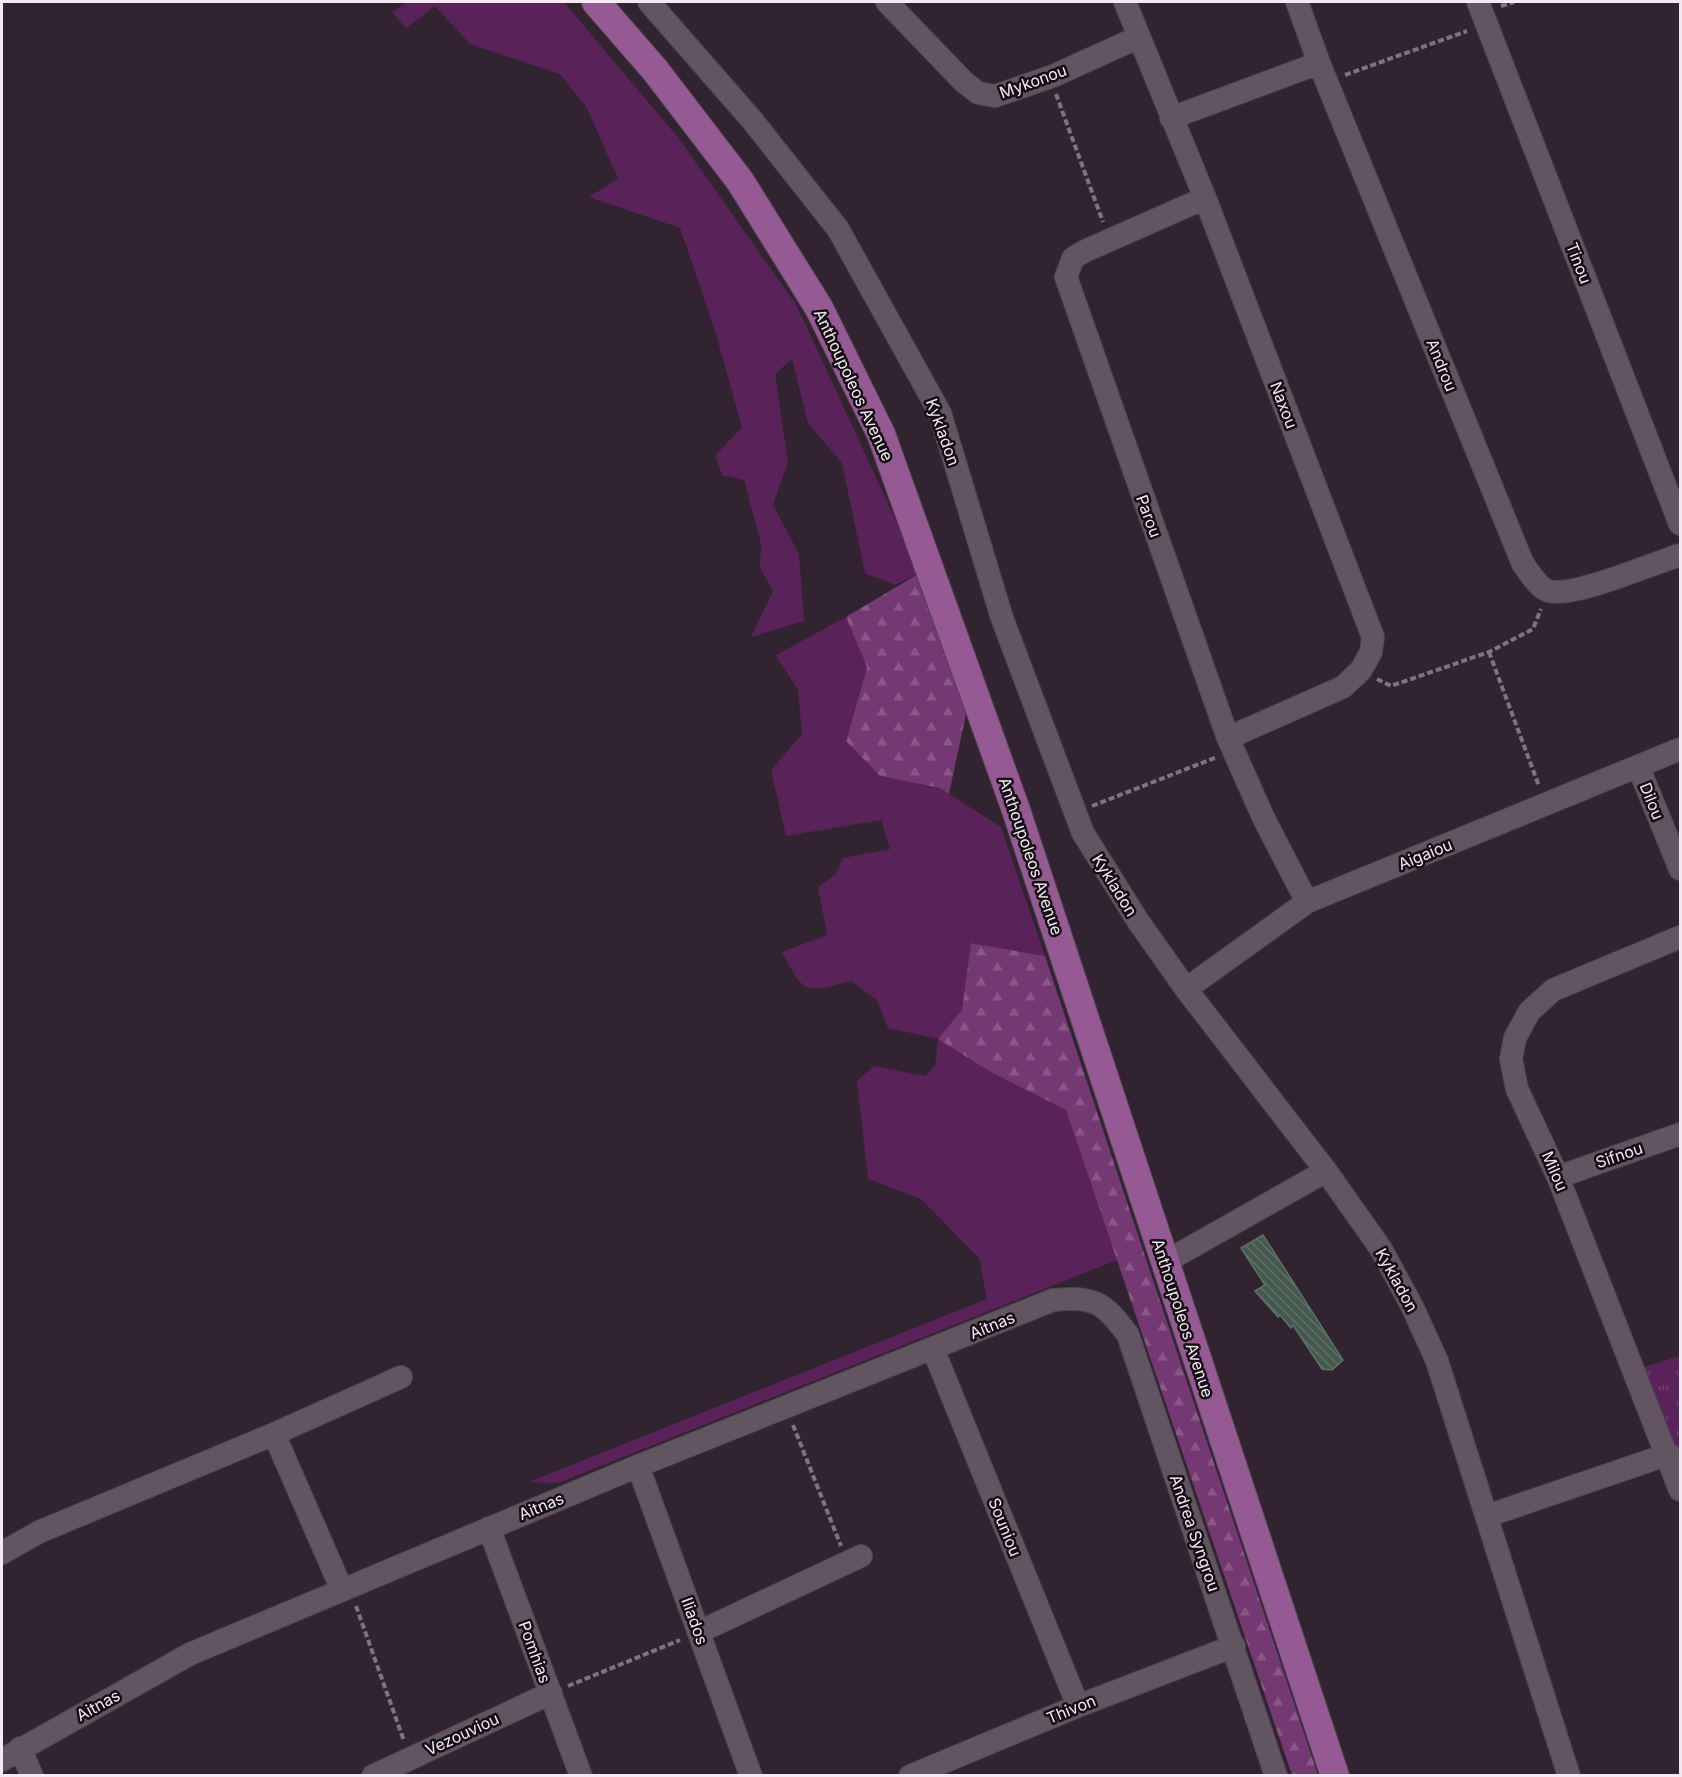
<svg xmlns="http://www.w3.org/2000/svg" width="1682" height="1777" font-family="Inter,sans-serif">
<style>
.grass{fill:#592259}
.forest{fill:url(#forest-firs)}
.park{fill:url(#park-tufts)}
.building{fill:url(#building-back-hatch);stroke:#5e7166;stroke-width:1.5}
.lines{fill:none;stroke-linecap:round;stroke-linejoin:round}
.minor-casing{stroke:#4d424d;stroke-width:24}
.major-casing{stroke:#4d424d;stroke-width:30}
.path{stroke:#7f747e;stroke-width:4;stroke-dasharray:6 3;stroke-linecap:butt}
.minor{stroke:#635462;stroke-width:22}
.major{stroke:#955993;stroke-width:28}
.labels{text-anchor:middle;stroke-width:5;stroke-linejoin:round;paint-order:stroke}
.street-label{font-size:16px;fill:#f3eaf3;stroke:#150f15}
</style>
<defs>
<pattern id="forest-firs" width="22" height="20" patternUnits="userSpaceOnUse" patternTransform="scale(1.5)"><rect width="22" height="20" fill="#743973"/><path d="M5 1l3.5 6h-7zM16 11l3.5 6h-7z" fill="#885687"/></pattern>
<pattern id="park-tufts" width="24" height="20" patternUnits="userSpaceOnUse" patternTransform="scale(1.5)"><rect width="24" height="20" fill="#592259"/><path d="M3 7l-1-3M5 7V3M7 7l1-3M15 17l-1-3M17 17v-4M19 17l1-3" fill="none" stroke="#714271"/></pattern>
<pattern id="building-back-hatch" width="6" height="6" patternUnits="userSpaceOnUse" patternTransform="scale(1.5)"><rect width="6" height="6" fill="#45584d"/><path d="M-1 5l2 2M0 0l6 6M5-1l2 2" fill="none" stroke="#607067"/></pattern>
</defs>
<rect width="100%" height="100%" fill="#312430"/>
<path class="grass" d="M407,2H564L680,140L797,306L920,573L895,585L865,573L842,463L808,423L792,359L775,374L788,462L773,505L799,554L804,621L751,637L773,591L760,568L761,544L744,480L722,475L715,456L742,427L715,331L680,228L589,197L618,179L587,108L560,74L470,44L435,6L406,28L392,12Z
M846,617L867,666L846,741L880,776L940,788L1001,827L1045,956L972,943L962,1010L989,1071L1066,1110L1117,1260L558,1483L529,1482L987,1299L979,1258L921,1199L868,1179L857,1081L874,1066L925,1076L935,1066L938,1039L888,1028L877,1000L851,981C805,993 804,995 782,952L827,935L818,887L836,874L843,858L890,849L881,820L786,836L771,770L802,734L798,690L776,655Z"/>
<path class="forest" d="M920,573L966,714L949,794L940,788L880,776L846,741L867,667L846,617Z
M971,943L1045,956L1318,1775H1292L1066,1110L989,1071L938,1039L962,1010Z"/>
<path class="park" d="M1680,1356V1462L1641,1368Z"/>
<path class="building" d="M1263,1235L1343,1360L1332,1370L1322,1369L1293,1325L1291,1328L1280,1315L1278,1317L1255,1291L1265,1285L1241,1248Z"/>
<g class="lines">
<defs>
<path id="minor" d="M649,2L752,120L838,229L940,413L1002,618L1083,833L1138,921L1186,989L1326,1171L1381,1249L1412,1306L1437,1361L1569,1776
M887,2L963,81L978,93L995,96L1053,76L1139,37
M1125,2L1205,198L1373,637L1371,652L1361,670L1343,687L1228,738
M1297,2L1319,63L1523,564C1530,573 1538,588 1549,591C1573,598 1654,563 1680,555
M1478,2L1680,524
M1171,118L1319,63
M1205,198L1085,251L1073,258L1066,277L1228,738L1264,819L1307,902
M1638,766L1680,869
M1680,937L1553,990L1529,1012L1515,1038L1511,1059L1517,1089L1558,1177L1680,1490
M1186,989L1307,902L1680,749
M1558,1177L1680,1134
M1165,1262L1326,1171
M933,1349L1078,1706
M638,1466L751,1776
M1487,1516L1669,1454
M489,1528L581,1776
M2,1553L39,1532L274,1434
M342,1590L274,1434L401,1377
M699,1632L861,1556
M20,1748L32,1776
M2,1760L190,1654L638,1466L1053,1300C1094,1296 1104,1302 1128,1335L1276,1776
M373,1776L551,1693
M910,1776L1078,1706L1234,1646"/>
<path id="major" d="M596,2L655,70L740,181L819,308L881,434L1016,810L1335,1776"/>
</defs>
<use href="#minor" class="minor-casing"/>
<use href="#major" class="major-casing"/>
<path class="path" d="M1501,6L1514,2
M1345,75L1467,31
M1056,94L1103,222
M1489,652L1539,786
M1377,679L1391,686L1489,652L1533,629L1541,609
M1092,806L1217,757
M793,1425L841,1546
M356,1606L404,1741
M568,1686L680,1640"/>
<use href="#minor" class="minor"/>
<use href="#major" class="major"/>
</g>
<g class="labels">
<g class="street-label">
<text transform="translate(1033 81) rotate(-20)" y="6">Mykonou</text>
<text transform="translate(1579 263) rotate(69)" y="6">Tinou</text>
<text transform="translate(1442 365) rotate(68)" y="6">Androu</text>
<text transform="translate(854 385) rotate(65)" y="6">Anthoupoleos Avenue</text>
<text transform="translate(1284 405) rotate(69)" y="6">Naxou</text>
<text transform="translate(943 432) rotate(70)" y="6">Kykladon</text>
<text transform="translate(1149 516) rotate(70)" y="6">Parou</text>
<text transform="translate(1652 801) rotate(68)" y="6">Dilou</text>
<text transform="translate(1425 854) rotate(-22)" y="6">Aigaiou</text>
<text transform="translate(1031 856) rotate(71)" y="6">Anthoupoleos Avenue</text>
<text transform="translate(1115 885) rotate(58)" y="6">Kykladon</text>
<text transform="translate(1619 1155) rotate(-19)" y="6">Sifnou</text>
<text transform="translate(1555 1171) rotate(66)" y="6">Milou</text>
<text transform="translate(1397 1280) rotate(61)" y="6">Kykladon</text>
<text transform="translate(1183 1318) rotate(72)" y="6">Anthoupoleos Avenue</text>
<text transform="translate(992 1325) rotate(-22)" y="6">Aitnas</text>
<text transform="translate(541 1506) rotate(-22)" y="6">Aitnas</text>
<text transform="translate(1005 1527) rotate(68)" y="6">Souniou</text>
<text transform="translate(1195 1533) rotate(71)" y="6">Andrea Syngrou</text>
<text transform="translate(695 1621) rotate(70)" y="6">Iliados</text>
<text transform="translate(535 1652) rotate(70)" y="6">Pomhias</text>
<text transform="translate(98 1705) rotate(-29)" y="6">Aitnas</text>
<text transform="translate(1071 1709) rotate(-22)" y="6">Thivon</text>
<text transform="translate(462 1734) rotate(-25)" y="6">Vezouviou</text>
</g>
</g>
<rect width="1682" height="1777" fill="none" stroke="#f3eaf3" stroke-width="6"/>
</svg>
